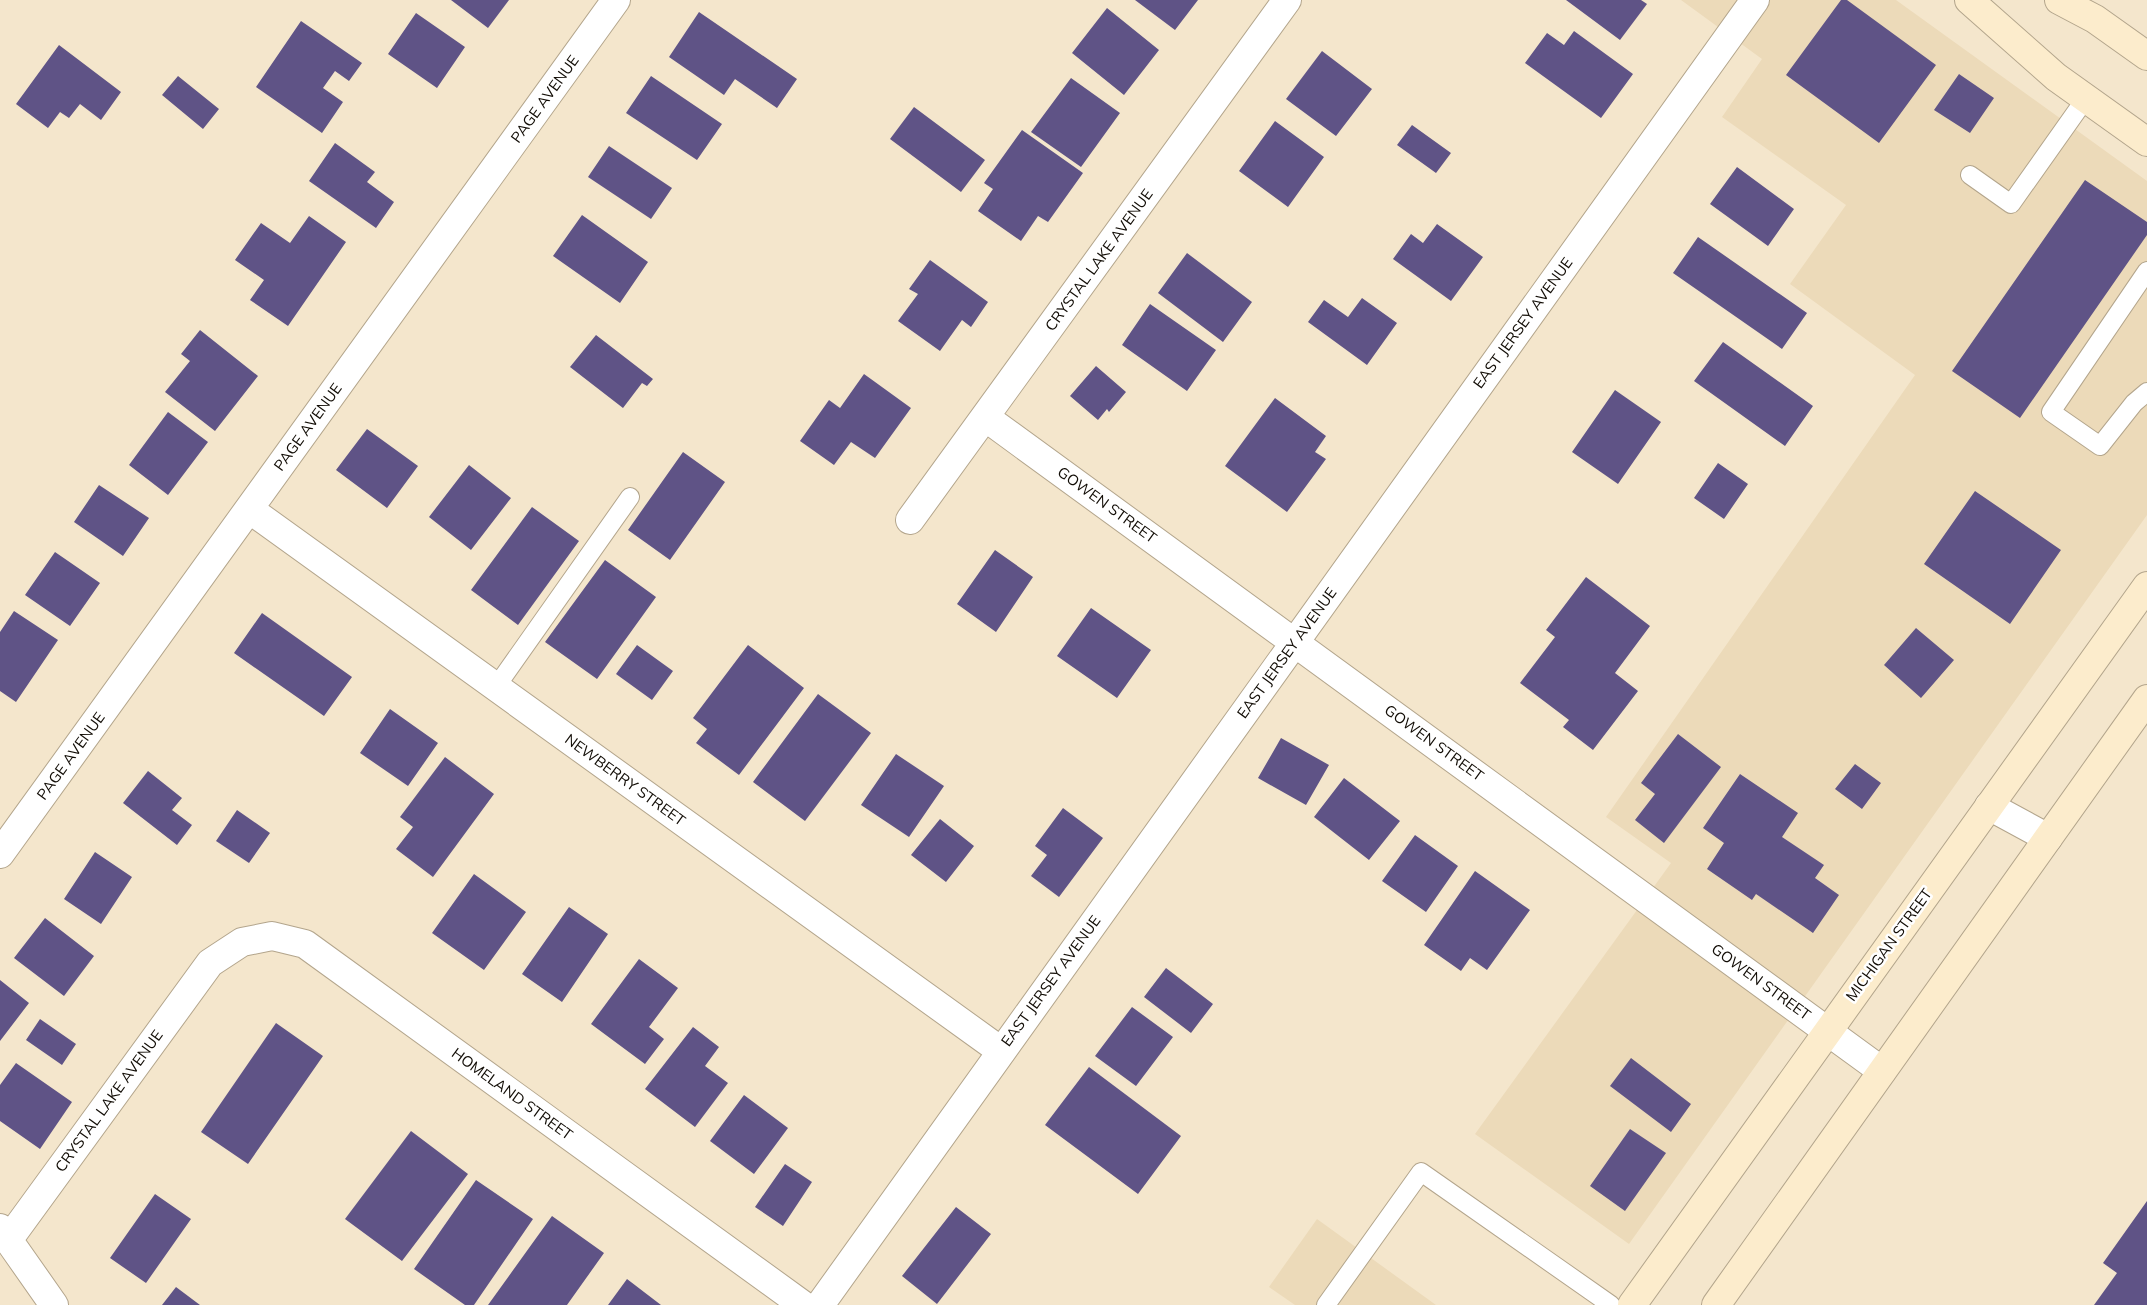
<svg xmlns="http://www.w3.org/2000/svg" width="2147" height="1305" font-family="Mulish,sans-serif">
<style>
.built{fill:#ecdab9}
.building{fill:#5f5386}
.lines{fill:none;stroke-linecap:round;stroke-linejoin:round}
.lane-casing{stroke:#b3a58c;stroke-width:20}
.street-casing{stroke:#b3a58c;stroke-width:30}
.secondary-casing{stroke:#b3a58c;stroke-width:30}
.lane{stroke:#fff;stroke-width:18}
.street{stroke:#fff;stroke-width:28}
.secondary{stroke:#fceccc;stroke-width:28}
.labels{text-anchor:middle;stroke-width:5;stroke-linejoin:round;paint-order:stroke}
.street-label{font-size:15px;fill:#110c05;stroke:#fff}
</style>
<rect width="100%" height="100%" fill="#f4e6cc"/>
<path class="built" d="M1681,0H1896L2147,181V515L1629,1244L1475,1134L1671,863L1606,817L1915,375L1790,284L1846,205L1722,117L1762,59Z
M1317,1219L1436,1305H1295L1269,1287Z"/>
<path class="building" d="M451,0H509L488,28Z
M1135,0H1198L1175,30Z
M1566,0H1641L1647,4L1620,40Z
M1841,0H1847L1936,65L1879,143L1786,75Z
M1107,8L1159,50L1124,95L1072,53Z
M699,12L797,79L777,108L735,79L724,95L669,57Z
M416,13L465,47L437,88L388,54Z
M301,21L362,63L349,81L335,71L323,88L343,102L322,133L256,87Z
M1574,31L1633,74L1601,118L1525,63L1547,33L1564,45Z
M59,45L121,92L101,120L80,104L69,118L60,112L48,128L16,104Z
M1322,51L1372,89L1336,136L1286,99Z
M1959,74L1994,98L1970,133L1934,110Z
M178,76L219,109L203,129L162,95Z
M651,76L722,124L697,160L626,113Z
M1071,78L1120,113L1081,167L1031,132Z
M914,107L985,160L961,192L890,139Z
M1275,121L1324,157L1288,207L1239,171Z
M1412,125L1451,153L1436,173L1397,145Z
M1022,130L1083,173L1048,222L1038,216L1021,241L978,211L993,189L984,183Z
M335,143L375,172L367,182L394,202L376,228L309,181Z
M609,146L672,188L651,219L588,177Z
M1737,167L1794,209L1768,246L1710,204Z
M2085,180L2147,222V235L2020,418L1952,371Z
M582,215L648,262L620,303L553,256Z
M309,216L346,242L288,326L250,300L264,280L235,260L261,223L290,243Z
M1437,224L1483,257L1451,301L1393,259L1411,234L1423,243Z
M1698,237L1807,313L1782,349L1673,273Z
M1187,253L1252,302L1223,342L1158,293Z
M930,260L988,302L971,327L962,320L940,351L898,321L918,294L909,289Z
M1362,298L1397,323L1367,365L1308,322L1324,300L1348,317Z
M1150,304L1216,350L1187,391L1122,345Z
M200,330L258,376L215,431L165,392L190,361L181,354Z
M596,335L653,379L647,386L642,383L623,408L570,367Z
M1723,342L1813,406L1785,446L1694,381Z
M1096,366L1126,392L1109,412L1107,409L1098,420L1070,396Z
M864,374L911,408L875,458L851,442L834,465L800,441L829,400L840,408Z
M1615,390L1661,422L1618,484L1572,452Z
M1275,398L1326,436L1315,452L1326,459L1287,512L1225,466Z
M168,412L208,442L168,495L129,465Z
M367,429L418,466L387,508L336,470Z
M683,452L725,482L670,560L628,530Z
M1718,463L1748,484L1724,519L1694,498Z
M469,465L511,498L471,550L429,517Z
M99,485L149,518L123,556L74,522Z
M1975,491L2061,550L2010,624L1924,564Z
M532,507L579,541L518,625L471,590Z
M995,550L1033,577L996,632L957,604Z
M55,552L100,583L70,626L25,595Z
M605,560L656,597L597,679L545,642Z
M1586,577L1650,626L1615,673L1638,691L1593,750L1563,727L1569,720L1520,683L1555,637L1546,630Z
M1091,608L1151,650L1117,698L1057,656Z
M14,611L58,640L16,702L0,691V632Z
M262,613L352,677L324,716L234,653Z
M1916,628L1954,660L1921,698L1884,665Z
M637,645L673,671L652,700L616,674Z
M748,645L804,688L739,775L696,743L707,729L693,718Z
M818,694L871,733L805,821L753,782Z
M390,709L438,743L408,786L360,753Z
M1678,734L1721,767L1664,843L1635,820L1655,794L1641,783Z
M1281,738L1329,765L1306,805L1258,778Z
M896,754L944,786L909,837L861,805Z
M445,757L494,794L433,877L396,849L413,827L400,817Z
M1855,764L1881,783L1862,809L1835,789Z
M148,771L182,798L172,810L192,825L177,845L123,803Z
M1740,774L1798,813L1782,837L1824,865L1815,878L1839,895L1813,933L1756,894L1752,900L1707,869L1724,843L1703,828Z
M1344,778L1400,821L1369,860L1314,817Z
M1063,808L1103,838L1059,897L1031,876L1047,855L1035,846Z
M237,810L270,833L249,863L216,841Z
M940,819L974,846L946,882L911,855Z
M1415,835L1458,866L1426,912L1382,881Z
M95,852L132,877L101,924L64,899Z
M1475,871L1530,910L1487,970L1470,958L1461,971L1424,945Z
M474,874L526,912L484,970L432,933Z
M569,907L608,934L562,1002L522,974Z
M45,918L94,956L64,996L14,958Z
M639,959L678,988L649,1027L664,1039L645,1064L591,1024Z
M1166,968L1213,1004L1191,1033L1144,997Z
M0,980L29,1003L0,1041Z
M1132,1007L1173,1037L1136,1086L1095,1056Z
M40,1019L76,1044L62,1065L26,1040Z
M276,1023L323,1056L248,1164L201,1132Z
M693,1027L719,1047L705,1066L728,1083L695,1127L645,1089Z
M1631,1058L1691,1104L1671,1132L1610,1086Z
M16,1063L72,1102L40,1149L0,1121V1085Z
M1089,1067L1181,1136L1138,1194L1045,1125Z
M744,1095L788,1128L754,1174L710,1141Z
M1630,1129L1666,1153L1625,1211L1590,1186Z
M411,1131L468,1174L402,1261L345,1219Z
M785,1164L812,1182L783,1226L755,1207Z
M476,1180L533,1219L474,1305H465L414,1269Z
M155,1194L191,1219L146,1283L110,1258Z
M2147,1201V1305H2094L2117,1273L2103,1263Z
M956,1207L991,1234L937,1304L902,1276Z
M552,1216L604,1253L567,1305H488Z
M627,1279L661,1305H608Z
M176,1287L200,1305H162Z"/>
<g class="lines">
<defs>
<path id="lane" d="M1970,175L2011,204L2086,98
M2147,271L2051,412L2100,446L2134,403L2147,392
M496,687L630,497
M1326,1305L1421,1172L1611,1305"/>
<path id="street" d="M985,417L1882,1071
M249,509L1001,1051
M910,520L1287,0
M1989,806L2048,838
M0,854L616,0
M0,1228L54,1305
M9,1239L210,963L242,942L272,936L305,944L803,1305
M820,1305L1755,0"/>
<path id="secondary" d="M1969,0L2056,77L2147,142
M2059,0L2095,19L2147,56
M1632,1305L2147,586
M1716,1305L2147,699"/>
</defs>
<use href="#lane" class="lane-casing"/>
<use href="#street" class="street-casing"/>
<use href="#secondary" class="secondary-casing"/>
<use href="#lane" class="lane"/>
<use href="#street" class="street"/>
<use href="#secondary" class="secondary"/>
</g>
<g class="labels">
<g class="street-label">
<text transform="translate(545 99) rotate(-54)" y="5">PAGE AVENUE</text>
<text transform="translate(1099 260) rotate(-54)" y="5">CRYSTAL LAKE AVENUE</text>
<text transform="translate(1523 323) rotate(-54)" y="5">EAST JERSEY AVENUE</text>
<text transform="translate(308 427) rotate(-54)" y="5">PAGE AVENUE</text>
<text transform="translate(1107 505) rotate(36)" y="5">GOWEN STREET</text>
<text transform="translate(1287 653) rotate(-54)" y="5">EAST JERSEY AVENUE</text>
<text transform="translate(1434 743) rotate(36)" y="5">GOWEN STREET</text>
<text transform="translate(71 756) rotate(-54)" y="5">PAGE AVENUE</text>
<text transform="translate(625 780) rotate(36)" y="5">NEWBERRY STREET</text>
<text transform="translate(1889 945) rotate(-54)" y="5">MICHIGAN STREET</text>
<text transform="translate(1051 981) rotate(-54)" y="5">EAST JERSEY AVENUE</text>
<text transform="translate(1761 982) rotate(36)" y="5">GOWEN STREET</text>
<text transform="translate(512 1094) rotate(36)" y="5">HOMELAND STREET</text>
<text transform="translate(109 1101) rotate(-54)" y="5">CRYSTAL LAKE AVENUE</text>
</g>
</g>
</svg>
